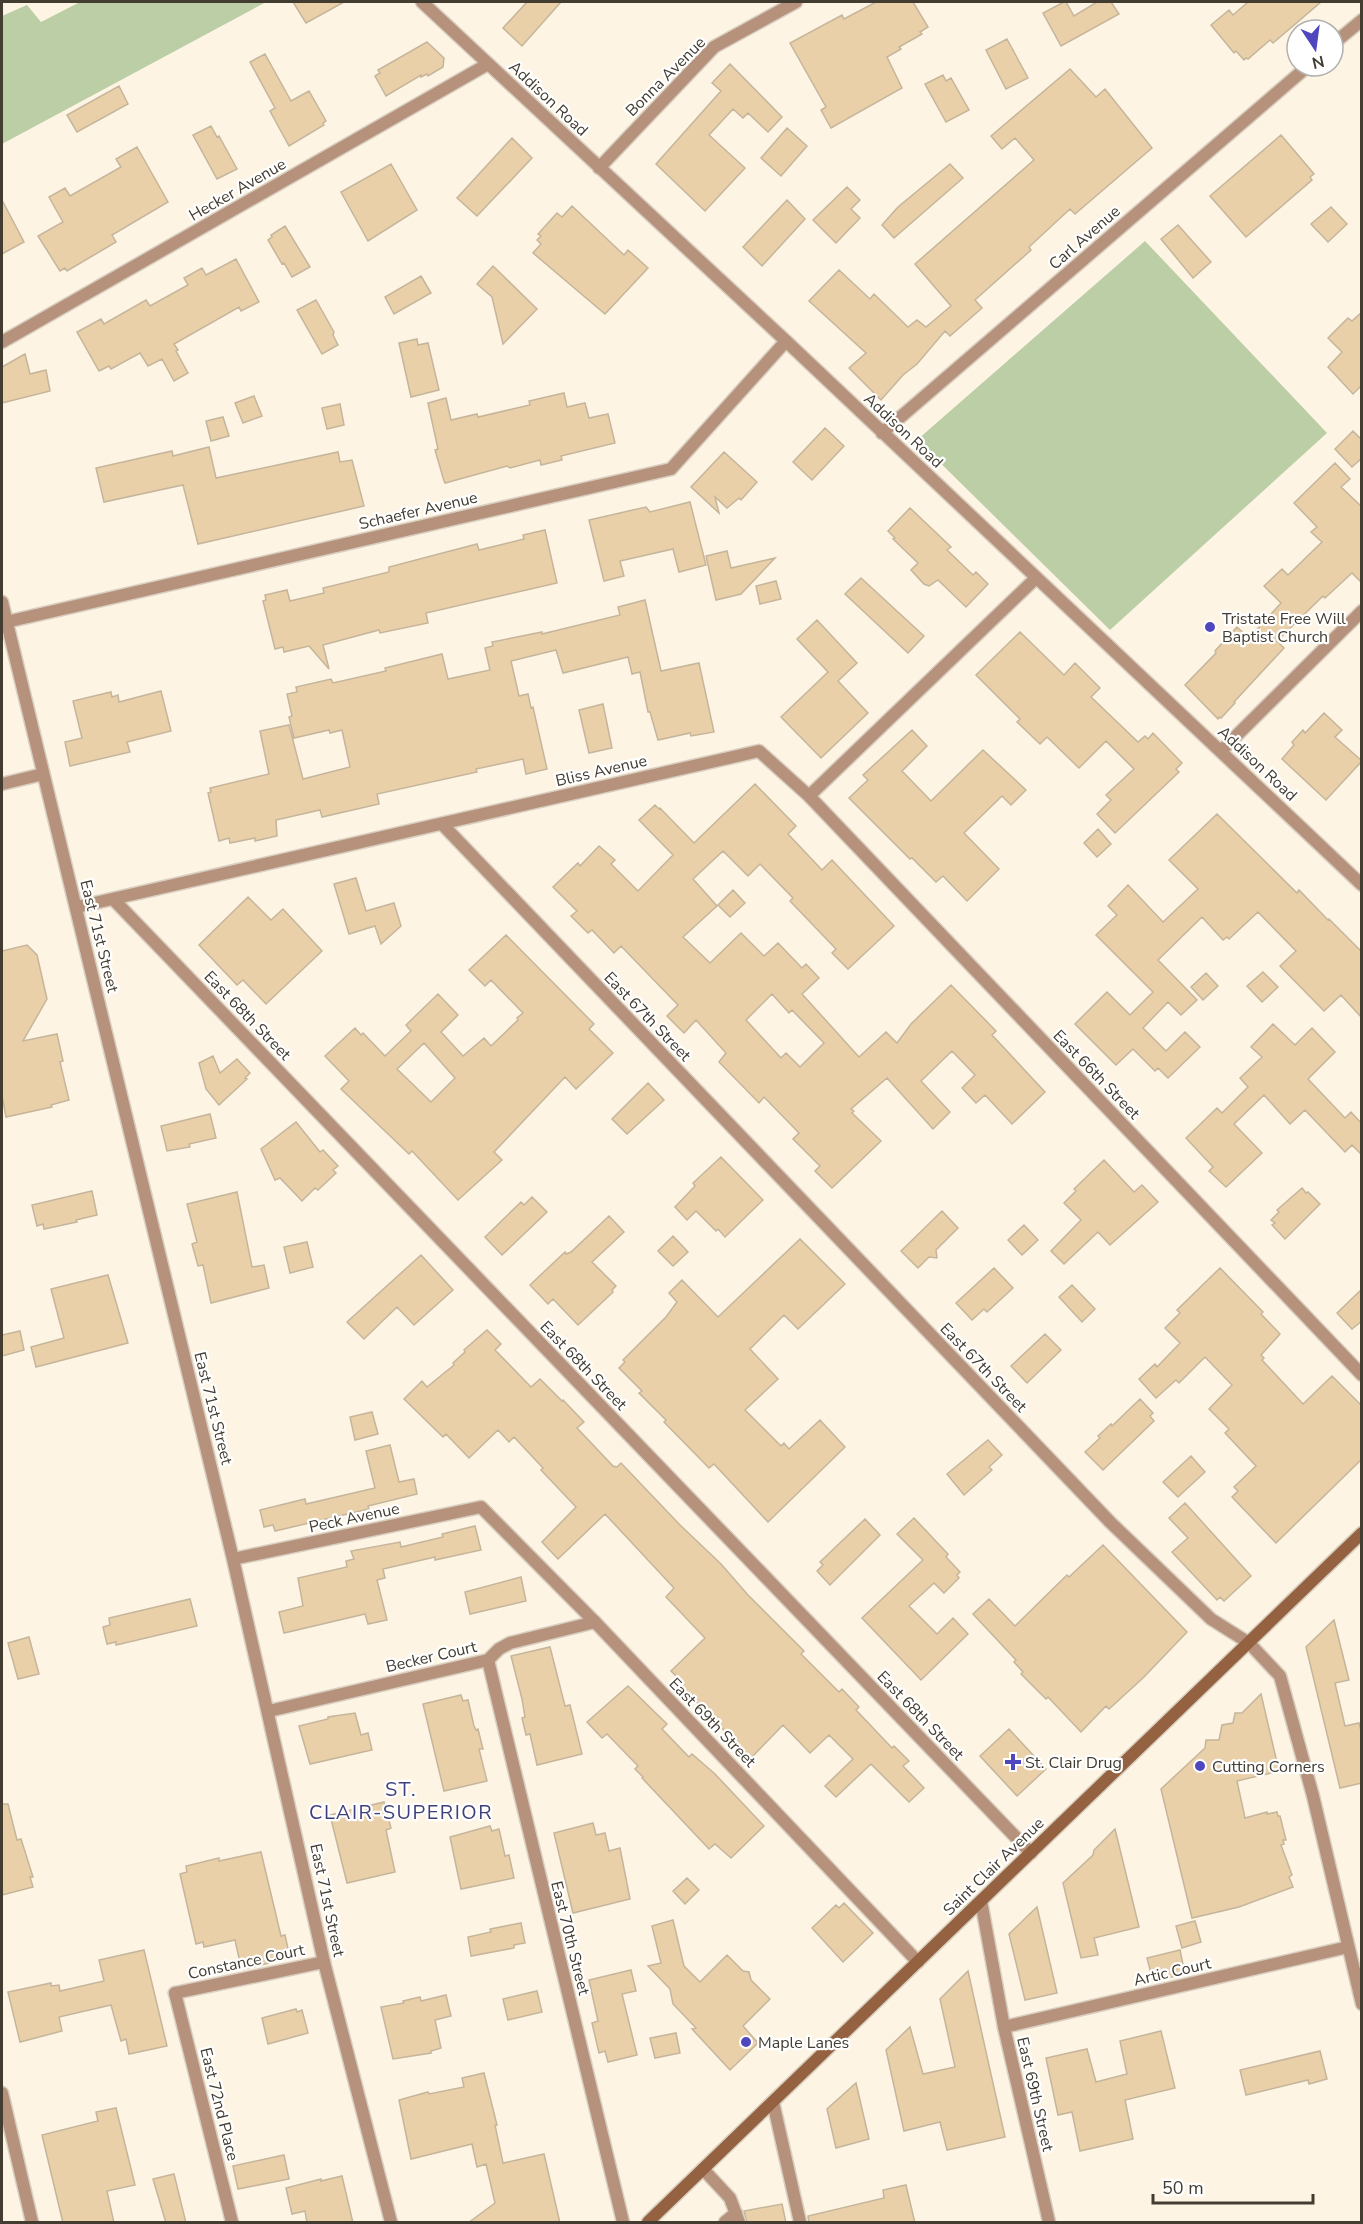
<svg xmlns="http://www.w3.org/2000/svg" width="1363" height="2224" font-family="'Nunito Sans',sans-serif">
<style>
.green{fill:#bbcea6}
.building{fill:#e9d0a9;stroke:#c5b59b;stroke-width:1.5;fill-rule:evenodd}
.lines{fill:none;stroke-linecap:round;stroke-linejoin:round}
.lane-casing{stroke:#d8cfc0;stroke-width:15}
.street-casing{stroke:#d8cfc0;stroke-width:15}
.secondary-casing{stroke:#d8cfc0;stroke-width:15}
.lane{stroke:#b6927c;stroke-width:12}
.street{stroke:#b6927c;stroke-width:12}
.secondary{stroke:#956241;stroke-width:12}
.poi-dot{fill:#5047be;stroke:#fff;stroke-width:2}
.labels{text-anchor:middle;stroke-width:4.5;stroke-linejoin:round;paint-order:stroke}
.street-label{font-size:16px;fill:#423c31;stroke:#fff}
.poi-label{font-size:16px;fill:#423c31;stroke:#fff;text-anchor:start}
.quarter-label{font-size:20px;letter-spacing:1.5px;fill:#3e3f7b;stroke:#fff}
</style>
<rect width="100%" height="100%" fill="#fef4e4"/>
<path class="green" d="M80,2H266L2,144V16L27,5L41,22Z
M1145,241L1327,433L1110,630L917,440Z"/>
<path class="building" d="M293,2H344L306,23Z
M527,2H561L522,46L503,28Z
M876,2H913L928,27L920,32L922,34L899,47L901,49L887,57L902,88L831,128L821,110L826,107L790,43L842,15L844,19Z
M1064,2H1066L1074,16L1097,2H1111L1119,14L1061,46L1043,13Z
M1248,2H1321L1273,43L1270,40L1248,59L1246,58L1244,60L1236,51L1234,53L1211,25L1229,10L1233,15Z
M1007,39L1028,78L1006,89L986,50Z
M427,42L444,58L443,67L428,76L427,74L421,77V75L386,96L375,76L380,73L378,70Z
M265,54L291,101L309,91L326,121L323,123L324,125L289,146L270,111L275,108L250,62Z
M730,64L782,117L768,132L748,113L743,118L733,109L709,135L745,168L705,211L656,164L721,91L712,83Z
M1070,69L1096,97L1105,89L1152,148L1075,214L1070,209L1029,247L1031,250L975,300L982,308L950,336L945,331L917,364L903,375L881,400L849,368L866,353L809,301L839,270L870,299L874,294L908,327L917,320L926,327L951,306L915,264L1034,160L1015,138L1002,149L991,136Z
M943,75L946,81L951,78L969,110L946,122L925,84Z
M119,86L128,104L77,132L67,115Z
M211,126L217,137L219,136L237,169L217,179L193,135Z
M787,128L807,146L781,176L761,158Z
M1281,135L1314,174L1310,177L1312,180L1246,237L1210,196Z
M512,138L532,158L477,216L457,198Z
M137,147L168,202L112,235L116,242L67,271L65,268L60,271L38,236L63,222L49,197L65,188L70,196L121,167L116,159Z
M391,164L417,210L368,241L341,192Z
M950,164L963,178L894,238L882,225L898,207Z
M847,187L860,200L851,209L860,218L836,243L813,220Z
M2,200L24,242L2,254Z
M787,200L805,219L762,266L743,247Z
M572,206L624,255L628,250L648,268L605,314L533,253L541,244L537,240L541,236L538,234L557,213L562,217Z
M1331,207L1347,224L1328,242L1311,224Z
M1178,225L1211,262L1193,278L1161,239Z
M285,226L310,267L292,277L284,263L282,264L268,240L272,237L271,235Z
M236,259L259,302L241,311L239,307L174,344L178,350L176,351L188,373L174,381L162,359L148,366L140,353L111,369L109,366L99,371L77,332L101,319L104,324L146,300L150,306L188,285L184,278L202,268L206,275Z
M493,266L537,309L503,344L492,297L477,284Z
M421,276L431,293L394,314L385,297Z
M316,300L334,332L333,335L338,345L322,354L297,310Z
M1362,312V385L1353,394L1328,367L1342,352L1328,338L1348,318L1352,321Z
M417,339L418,345L428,343L439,390L411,397L399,343Z
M25,354L30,374L46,370L50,391L2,403V367Z
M564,393L567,407L585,403L589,418L608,414L615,443L561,456L562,460L541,465L540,460L510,468L507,466L445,483L444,481L435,450L438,449L428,403L446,398L451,420L477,414L478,417L530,405L529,401Z
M254,396L262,416L243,423L235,403Z
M340,404L344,425L327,429L322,408Z
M223,417L229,436L211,441L206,421Z
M825,428L844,446L812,480L793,462Z
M1353,431L1362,440V458L1352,467L1335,449Z
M209,447L216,478L338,452L340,462L352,460L364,506L198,544L183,485L104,502L96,468L172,451L173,456Z
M724,452L757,482L741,500L739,498L727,508L715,497L719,513L691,487Z
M1335,463L1350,479L1341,487L1362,507V583L1352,573L1325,598L1323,596L1277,641L1284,648L1234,702L1235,703L1221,718L1219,717L1218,719L1185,685L1216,653L1215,651L1237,627L1249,638L1281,603L1264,586L1282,569L1288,575L1322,542L1311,532L1317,527L1294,503Z
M690,502L706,565L679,572L673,549L620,561L624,576L604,581L589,520L646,507L650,512Z
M910,508L951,547L947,550L973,575L976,572L988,584L966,607L938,580L929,586L924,584L911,570L918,563L893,539L895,538L888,531Z
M545,530L557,583L426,613L428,623L380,633L379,630L323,645L329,669L309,646L284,652L283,647L275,649L263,601L266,600L265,595L287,590L290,601L324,593L323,588L389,572V567L477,544L479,550L524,539L523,535Z
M727,551L731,568L775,558L741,594L716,600L706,556Z
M861,578L924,636L908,653L845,594Z
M776,581L781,599L760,604L756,586Z
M645,600L661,671L699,663L714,732L691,736L690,733L658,740L650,712H648L640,672L632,674L628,657L563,673L556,650L511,661L519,696L528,694L531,708L533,707L547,769L526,774L523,759L476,769L477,772L377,794L379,804L322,817L320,810L276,820L277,836L255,841V838L230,843L229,838L219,841L208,793L211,792L210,788L269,774L260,731L289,725L303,779L350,767L342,730L330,733L329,730L294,738L289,717L292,716L287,694L297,692L296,687L331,679L333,683L386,671L385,668L442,654L448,679L490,670L485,648L493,646L492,642L542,632V634L620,615L618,607Z
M817,620L857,663L838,681L868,713L821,758L781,717L828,672L797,639Z
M1020,632L1064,675L1075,663L1100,688L1091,697L1138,742L1145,736L1148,739L1153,733L1182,763L1176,769L1179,772L1115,833L1097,814L1111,800L1106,795L1134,769L1106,741L1079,768L1047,737L1040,744L1017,722L1020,719L976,675Z
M161,691L171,731L127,742L130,752L70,766L65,742L82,738L73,701L111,692L112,697L118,695L119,702Z
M603,704L612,748L589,753L579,710Z
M1324,713L1342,730L1335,737L1362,761L1326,800L1282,759L1294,745L1292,742L1303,730L1305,733Z
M912,730L927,746L902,771L931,801L983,750L1026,790L1011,805L1002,796L964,833L999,869L967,901L943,876L936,882L912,858L910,859L849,798L868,780L863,775Z
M755,784L796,826L788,834L822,870L832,860L894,926L848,969L832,953L836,949L790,901L793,898L760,864L748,876L723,851L693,879L717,906L683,937L710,963L741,933L764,956L778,943L802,968L806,964L819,978L802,994L859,1057L886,1032L897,1043L911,1024L951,985L996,1031L992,1035L1045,1092L1012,1124L985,1095L976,1103L962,1088L975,1075L952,1051L921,1081L950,1112L933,1129L887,1078L851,1109L854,1111L852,1113L881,1141L832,1188L815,1171L820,1166L793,1139L799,1133L764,1097L759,1103L719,1062L726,1053L696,1020L684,1033L667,1016L678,1005L621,946L614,953L592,930L588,933L571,916L577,911L553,887L578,863L580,866L599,846L615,860L611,864L638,891L673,855L639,820L655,805L659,809L660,808L694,843ZM772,994L789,1013L792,1010L824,1043L800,1067L786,1053L781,1058L746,1020Z
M1217,814L1297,893L1299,890L1328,920L1329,919L1362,952V1018L1341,995L1324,1011L1280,966L1296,951L1258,912L1229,939L1227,937L1223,940L1202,917L1158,960L1197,1000L1181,1015L1168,1002L1143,1028L1166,1051L1185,1032L1200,1047L1168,1078L1158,1068L1155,1071L1133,1049L1116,1065L1075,1024L1107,992L1130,1015L1153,992L1096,935L1117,915L1108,906L1128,885L1163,922L1198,889L1169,860Z
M1098,829L1111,844L1097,857L1084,843Z
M356,878L366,911L394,903L401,926L381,944L375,926L349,934L334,884Z
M733,890L745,903L730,917L718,905Z
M248,897L271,920L283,909L322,951L266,1004L243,980L237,985L199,945Z
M506,935L594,1024L589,1029L613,1053L576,1089L565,1077L494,1152L502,1160L458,1200L412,1151L409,1154L341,1089L349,1081L325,1056L355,1028L361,1035L363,1033L385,1056L411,1031L406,1025L438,994L458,1015L441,1032L463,1056L484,1038L491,1046L518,1020L517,1018L523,1013L491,980L485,986L469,970ZM424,1043L455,1078L431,1102L397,1069Z
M27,945L37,955L47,999L23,1041L57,1034L63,1061L60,1062L69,1100L51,1105L52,1107L6,1117L2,1096V951Z
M1263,972L1278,987L1262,1002L1247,986Z
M1206,973L1218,986L1203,1000L1191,987Z
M1273,1024L1295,1045L1312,1028L1335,1052L1308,1079L1345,1118L1351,1112L1362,1124V1155L1352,1145L1345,1152L1305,1110L1290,1124L1264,1095L1234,1124L1262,1153L1226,1187L1209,1171L1213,1167L1186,1138L1217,1108L1222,1113L1248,1087L1240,1078L1262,1057L1251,1047Z
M213,1056L220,1073L237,1059L250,1073L245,1078L247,1079L219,1105L206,1089L199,1063Z
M648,1083L664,1100L627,1134L612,1119Z
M210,1114L216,1138L189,1144L190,1147L167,1151L161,1126Z
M296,1122L320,1152L323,1150L338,1166L333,1170L336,1173L318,1190L315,1188L302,1201L280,1178L275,1180L261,1149Z
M721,1157L763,1200L725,1237L718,1229L716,1231L696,1211L687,1220L675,1207L695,1186L693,1183Z
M1104,1160L1134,1192L1142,1185L1158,1202L1110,1245L1098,1232L1064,1264L1051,1251L1081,1220L1064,1203L1076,1191L1074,1189Z
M1302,1188L1306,1193L1308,1192L1320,1204L1285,1239L1272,1225L1275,1223L1271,1220L1279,1212L1277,1210Z
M92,1191L97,1215L76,1220L77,1222L44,1229L43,1224L37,1226L32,1205Z
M237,1192L252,1267L264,1265L269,1288L211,1303L203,1265L198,1266L192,1244L197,1242L187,1204Z
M532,1197L547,1212L502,1255L485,1237L521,1202L524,1205Z
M942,1211L958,1228L936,1250L937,1258L929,1257L918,1268L901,1251Z
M609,1216L624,1232L592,1262L616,1286L612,1290L613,1292L578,1325L553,1299L548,1304L530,1285L565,1252L566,1254L571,1252Z
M1024,1225L1038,1240L1022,1255L1008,1240Z
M673,1236L688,1252L673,1266L658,1251Z
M800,1239L845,1284L798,1329L784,1315L750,1349L778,1379L745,1410L781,1446L784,1443L789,1449L820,1420L845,1447L768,1522L714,1464L709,1468L664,1422L666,1420L639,1393L642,1391L619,1368L625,1362L623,1360L666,1317L677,1302L669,1293L682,1280L718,1317Z
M307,1242L313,1267L290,1273L284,1247Z
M421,1255L453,1290L414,1325L397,1307L364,1339L347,1322Z
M994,1268L1013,1288L987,1312L984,1309L972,1320L956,1303Z
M1220,1268L1263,1312L1261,1314L1280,1334L1261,1355L1264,1358L1262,1360L1303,1404L1332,1376L1362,1406V1459L1276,1543L1232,1497L1238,1491L1234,1487L1256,1466L1225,1433L1229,1429L1209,1409L1232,1385L1205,1357L1179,1383L1176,1380L1156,1398L1139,1379L1155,1364L1157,1367L1180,1343L1165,1328L1180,1313L1177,1310Z
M108,1275L128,1343L36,1367L31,1347L64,1338L51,1289Z
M1072,1285L1095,1309L1082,1322L1059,1297Z
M1362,1289V1321L1352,1329L1337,1313Z
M487,1330L501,1344L495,1350L531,1387L540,1379L562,1401L563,1400L584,1422L577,1428L613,1466L617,1467L621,1463L680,1525L721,1564L748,1595L804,1651L801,1654L839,1692L842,1689L859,1707L856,1710L892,1748L894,1746L909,1761L903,1766L924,1788L909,1802L871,1764L836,1797L825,1786L853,1759L829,1735L810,1753L783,1725L751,1758L676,1681L679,1679L671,1671L705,1638L666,1597L674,1588L605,1514L558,1559L542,1542L576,1507L541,1470L543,1468L514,1437L509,1442L498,1430L469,1458L446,1434L443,1437L404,1399L422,1381L427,1387L454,1365L453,1363L465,1352L464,1350Z
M20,1331L24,1350L2,1356V1335Z
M1045,1334L1061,1350L1027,1383L1011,1366Z
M1140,1399L1153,1413L1150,1416L1154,1421L1103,1470L1085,1452L1100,1438L1098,1436L1111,1424L1112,1426Z
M372,1412L378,1434L355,1440L350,1417Z
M988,1440L1002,1455L989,1467L992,1470L964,1495L947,1474Z
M390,1445L399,1482L414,1479L417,1494L368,1506L369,1509L275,1531L273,1525L264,1527L260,1510L305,1499L306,1504L375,1488L366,1451Z
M1191,1456L1205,1472L1178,1497L1163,1482Z
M1185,1503L1251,1576L1224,1601L1220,1597L1217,1600L1172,1552L1188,1538L1169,1518Z
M914,1518L948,1554L946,1557L960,1572L957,1575L959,1578L944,1593L934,1583L909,1606L937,1634L953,1618L968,1634L921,1680L862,1618L923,1560L897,1534Z
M865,1519L880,1535L830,1585L817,1571L823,1565L820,1562Z
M475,1526L481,1550L435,1560V1557L383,1569L385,1578L377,1580L387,1620L368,1624L365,1614L284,1633L279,1612L303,1606L298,1578L347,1567L346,1561L354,1559L351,1551L400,1542L401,1547L443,1537L442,1534Z
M1103,1545L1187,1632L1143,1678L1109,1709L1106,1706L1081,1732L1048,1697L1046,1699L1021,1674L1023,1672L1014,1662L1016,1660L973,1614L989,1599L1015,1626L1067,1575L1069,1577Z
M521,1577L526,1601L470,1614L465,1592Z
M190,1599L197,1626L116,1645V1642L107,1644L103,1627L110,1625L109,1618Z
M1334,1620L1349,1680L1335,1683L1345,1726L1359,1723L1362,1735V1783L1340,1788L1306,1647Z
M29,1637L39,1674L18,1679L8,1643Z
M550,1647L565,1706L570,1705L582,1754L537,1765L530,1734L526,1735L522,1718L525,1717L522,1699L511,1656Z
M628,1686L667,1724L662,1729L689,1757L692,1754L715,1774L764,1826L731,1858L715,1844L709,1849L642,1778L643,1777L635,1769L638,1766L607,1734L602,1738L587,1722Z
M1261,1694L1279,1771L1237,1781L1245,1818L1267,1812V1814L1277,1812L1278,1816H1280L1286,1840H1283L1284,1844L1281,1845L1292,1875L1289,1877L1293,1887L1239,1907L1192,1918L1161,1789L1205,1748L1206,1740H1219L1222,1725L1233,1723L1235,1713H1242Z
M461,1695L463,1701L468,1700L474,1726L476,1730L478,1729L483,1749H479L487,1781L444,1791L423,1704Z
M355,1713L361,1735L368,1733L372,1750L310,1764L299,1726L328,1719V1717Z
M1009,1729L1046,1769L1017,1796L980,1756Z
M384,1802L391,1828L386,1830L395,1872L347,1883L330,1815Z
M2,1804H8L17,1840L21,1839L33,1877H30L33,1887L2,1895Z
M593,1823L596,1835L605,1833L609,1851L620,1848L630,1899L573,1913L554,1833Z
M490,1826L492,1831L499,1829L505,1856L509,1855L514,1878L461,1889L450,1837Z
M1115,1829L1139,1927L1094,1938L1098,1955L1081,1958L1063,1883L1093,1855L1094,1850Z
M261,1852L281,1936L285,1935L290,1958L244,1969L243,1967H241L235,1940L204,1947L203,1942L196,1944L180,1874L187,1872L186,1866L219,1858V1861Z
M687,1878L699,1890L685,1904L673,1891Z
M844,1903L873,1933L843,1962L812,1928L836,1905L839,1908Z
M1037,1907L1057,1993L1025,2000L1009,1934Z
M673,1920L684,1966L700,1982L727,1955L743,1971L749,1972L751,1980L770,1999L743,2026L758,2043L730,2070L692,2029L696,2028L673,2004L670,1989L648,1966L661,1963L652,1926Z
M1195,1921L1201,1942L1182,1948L1176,1926Z
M521,1923L525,1943L514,1945V1948L471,1956L468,1937L491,1932L490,1929Z
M144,1950L167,2046L129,2054L126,2039L121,2041L111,2005L59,2017L62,2031L20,2042L8,1992L51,1983V1986L59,1985L60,1991L104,1981L99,1960Z
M1180,1950L1185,1974L1153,1981L1147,1958Z
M631,1970L636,1991L622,1994L637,2055L608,2062L605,2051L599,2053L592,2023L598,2021L589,1980Z
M968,1971L1005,2137L947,2150L940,2122L904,2131L886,2050L910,2027L923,2074L955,2067L940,1999Z
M537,1991L542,2012L508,2020L503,1999Z
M446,1995L451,2016L435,2020L441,2048L431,2051V2053L393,2059L381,2007L404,2003L403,2001L420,1997L421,2001Z
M296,2009L297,2012L302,2010L308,2033L268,2044L262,2018Z
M1161,2031L1175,2088L1125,2100L1133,2139L1080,2151L1072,2112L1058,2115L1046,2058L1087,2049L1096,2082L1127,2074L1120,2041Z
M676,2033L680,2053L655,2058L650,2038Z
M1320,2051L1327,2079L1309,2084L1308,2080L1246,2095L1240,2070Z
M484,2073L497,2125H495L503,2163L544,2154L560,2223H468L495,2203L486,2164L477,2167L472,2144L411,2159L399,2100L428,2092L429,2094L464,2087L462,2078Z
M856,2083L869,2139L836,2148L827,2109Z
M116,2108L135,2185L107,2191L114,2223H63L42,2135L98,2121L96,2112Z
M284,2155L289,2179L238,2189L233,2166Z
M174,2174L186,2223H166L153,2179Z
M342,2176L353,2223H307L305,2211L292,2214L286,2188L321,2179V2181Z
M906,2185L915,2223H809L808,2216L884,2198L883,2190Z
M782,2204L786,2223H747L744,2211Z"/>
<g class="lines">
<defs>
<path id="lane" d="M269,1711L488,1660L499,1649L510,1643L595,1622
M175,1993L324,1962
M1004,2027L1348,1947
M773,2102L800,2222
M703,2169L730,2198L739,2222
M725,2222L736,2213"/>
<path id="street" d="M422,2L786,341L1362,885
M1333,44L1362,20
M599,168L714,47L796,2
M2,342L488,64
M882,433L1308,66
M2,602L233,1559L324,1962L391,2222
M6,622L671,469L786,341
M1221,751L1362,611
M2,784L43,774
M809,796L1036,578
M442,824L1110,1522L1211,1619L1249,1643L1280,1676L1313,1796L1362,2004
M114,900L1031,1853
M77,907L759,751L809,796L1362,1375
M233,1559L481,1507L595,1622L918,1962
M488,1660L623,2222
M981,1901L1004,2027L1049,2222
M175,1993L232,2222
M2,2093L32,2222"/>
<path id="secondary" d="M648,2222L1362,1533"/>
</defs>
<use href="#lane" class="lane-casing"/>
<use href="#street" class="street-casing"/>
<use href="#secondary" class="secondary-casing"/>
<use href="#lane" class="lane"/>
<use href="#street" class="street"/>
<use href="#secondary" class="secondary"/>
</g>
<g class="poi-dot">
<circle cx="1210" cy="627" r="6"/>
<path d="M1010 1753h6v6h6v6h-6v6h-6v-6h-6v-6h6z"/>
<circle cx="1200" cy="1766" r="6"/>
<circle cx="746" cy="2042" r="6"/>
</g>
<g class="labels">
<g class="street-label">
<text transform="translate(665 76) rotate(-45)" y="6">Bonna Avenue</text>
<text transform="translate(549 98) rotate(43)" y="6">Addison Road</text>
<text transform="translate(237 189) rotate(-30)" y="6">Hecker Avenue</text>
<text transform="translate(1084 237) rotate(-41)" y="6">Carl Avenue</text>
<text transform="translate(904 430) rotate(43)" y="6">Addison Road</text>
<text transform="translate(418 510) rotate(-13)" y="6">Schaefer Avenue</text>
<text transform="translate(1258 763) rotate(43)" y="6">Addison Road</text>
<text transform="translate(601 770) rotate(-13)" y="6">Bliss Avenue</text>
<text transform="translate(100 936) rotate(76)" y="6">East 71st Street</text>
<text transform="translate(248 1015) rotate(46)" y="6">East 68th Street</text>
<text transform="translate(648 1016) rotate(46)" y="6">East 67th Street</text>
<text transform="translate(1097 1074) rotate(46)" y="6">East 66th Street</text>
<text transform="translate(584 1365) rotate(46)" y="6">East 68th Street</text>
<text transform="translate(984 1367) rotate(46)" y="6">East 67th Street</text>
<text transform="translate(214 1408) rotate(76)" y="6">East 71st Street</text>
<text transform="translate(354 1517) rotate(-12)" y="6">Peck Avenue</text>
<text transform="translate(431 1656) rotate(-13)" y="6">Becker Court</text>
<text transform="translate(921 1715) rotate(46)" y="6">East 68th Street</text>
<text transform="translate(713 1722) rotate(46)" y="6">East 69th Street</text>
<text transform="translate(993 1866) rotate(-44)" y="6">Saint Clair Avenue</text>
<text transform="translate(328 1900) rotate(78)" y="6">East 71st Street</text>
<text transform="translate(571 1938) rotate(76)" y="6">East 70th Street</text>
<text transform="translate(246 1961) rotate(-12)" y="6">Constance Court</text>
<text transform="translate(1172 1971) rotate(-13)" y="6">Artic Court</text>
<text transform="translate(1036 2094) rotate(77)" y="6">East 69th Street</text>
<text transform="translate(220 2104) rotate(76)" y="6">East 72nd Place</text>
</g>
<g class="poi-label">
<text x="1222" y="624">Tristate Free Will<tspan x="1222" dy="18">Baptist Church</tspan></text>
<text x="1025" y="1768">St. Clair Drug</text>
<text x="1212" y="1772">Cutting Corners</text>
<text x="758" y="2048">Maple Lanes</text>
</g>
<g class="quarter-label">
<text x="401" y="1796">ST.<tspan x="401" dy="23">CLAIR-SUPERIOR</tspan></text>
</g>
</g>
<rect width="1363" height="2224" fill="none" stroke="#423c31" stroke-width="6"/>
<g transform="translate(1315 48) rotate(167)"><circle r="28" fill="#ffffff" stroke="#b3b1ad" stroke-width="1.5"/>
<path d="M0-4.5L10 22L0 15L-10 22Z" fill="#5047be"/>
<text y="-9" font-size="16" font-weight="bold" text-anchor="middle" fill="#423c31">N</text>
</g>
<path d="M1153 2194v9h160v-9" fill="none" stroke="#423c31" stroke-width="3"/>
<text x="1162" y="2194" font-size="18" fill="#423c31" stroke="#ffffff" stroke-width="4.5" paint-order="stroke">50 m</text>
</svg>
